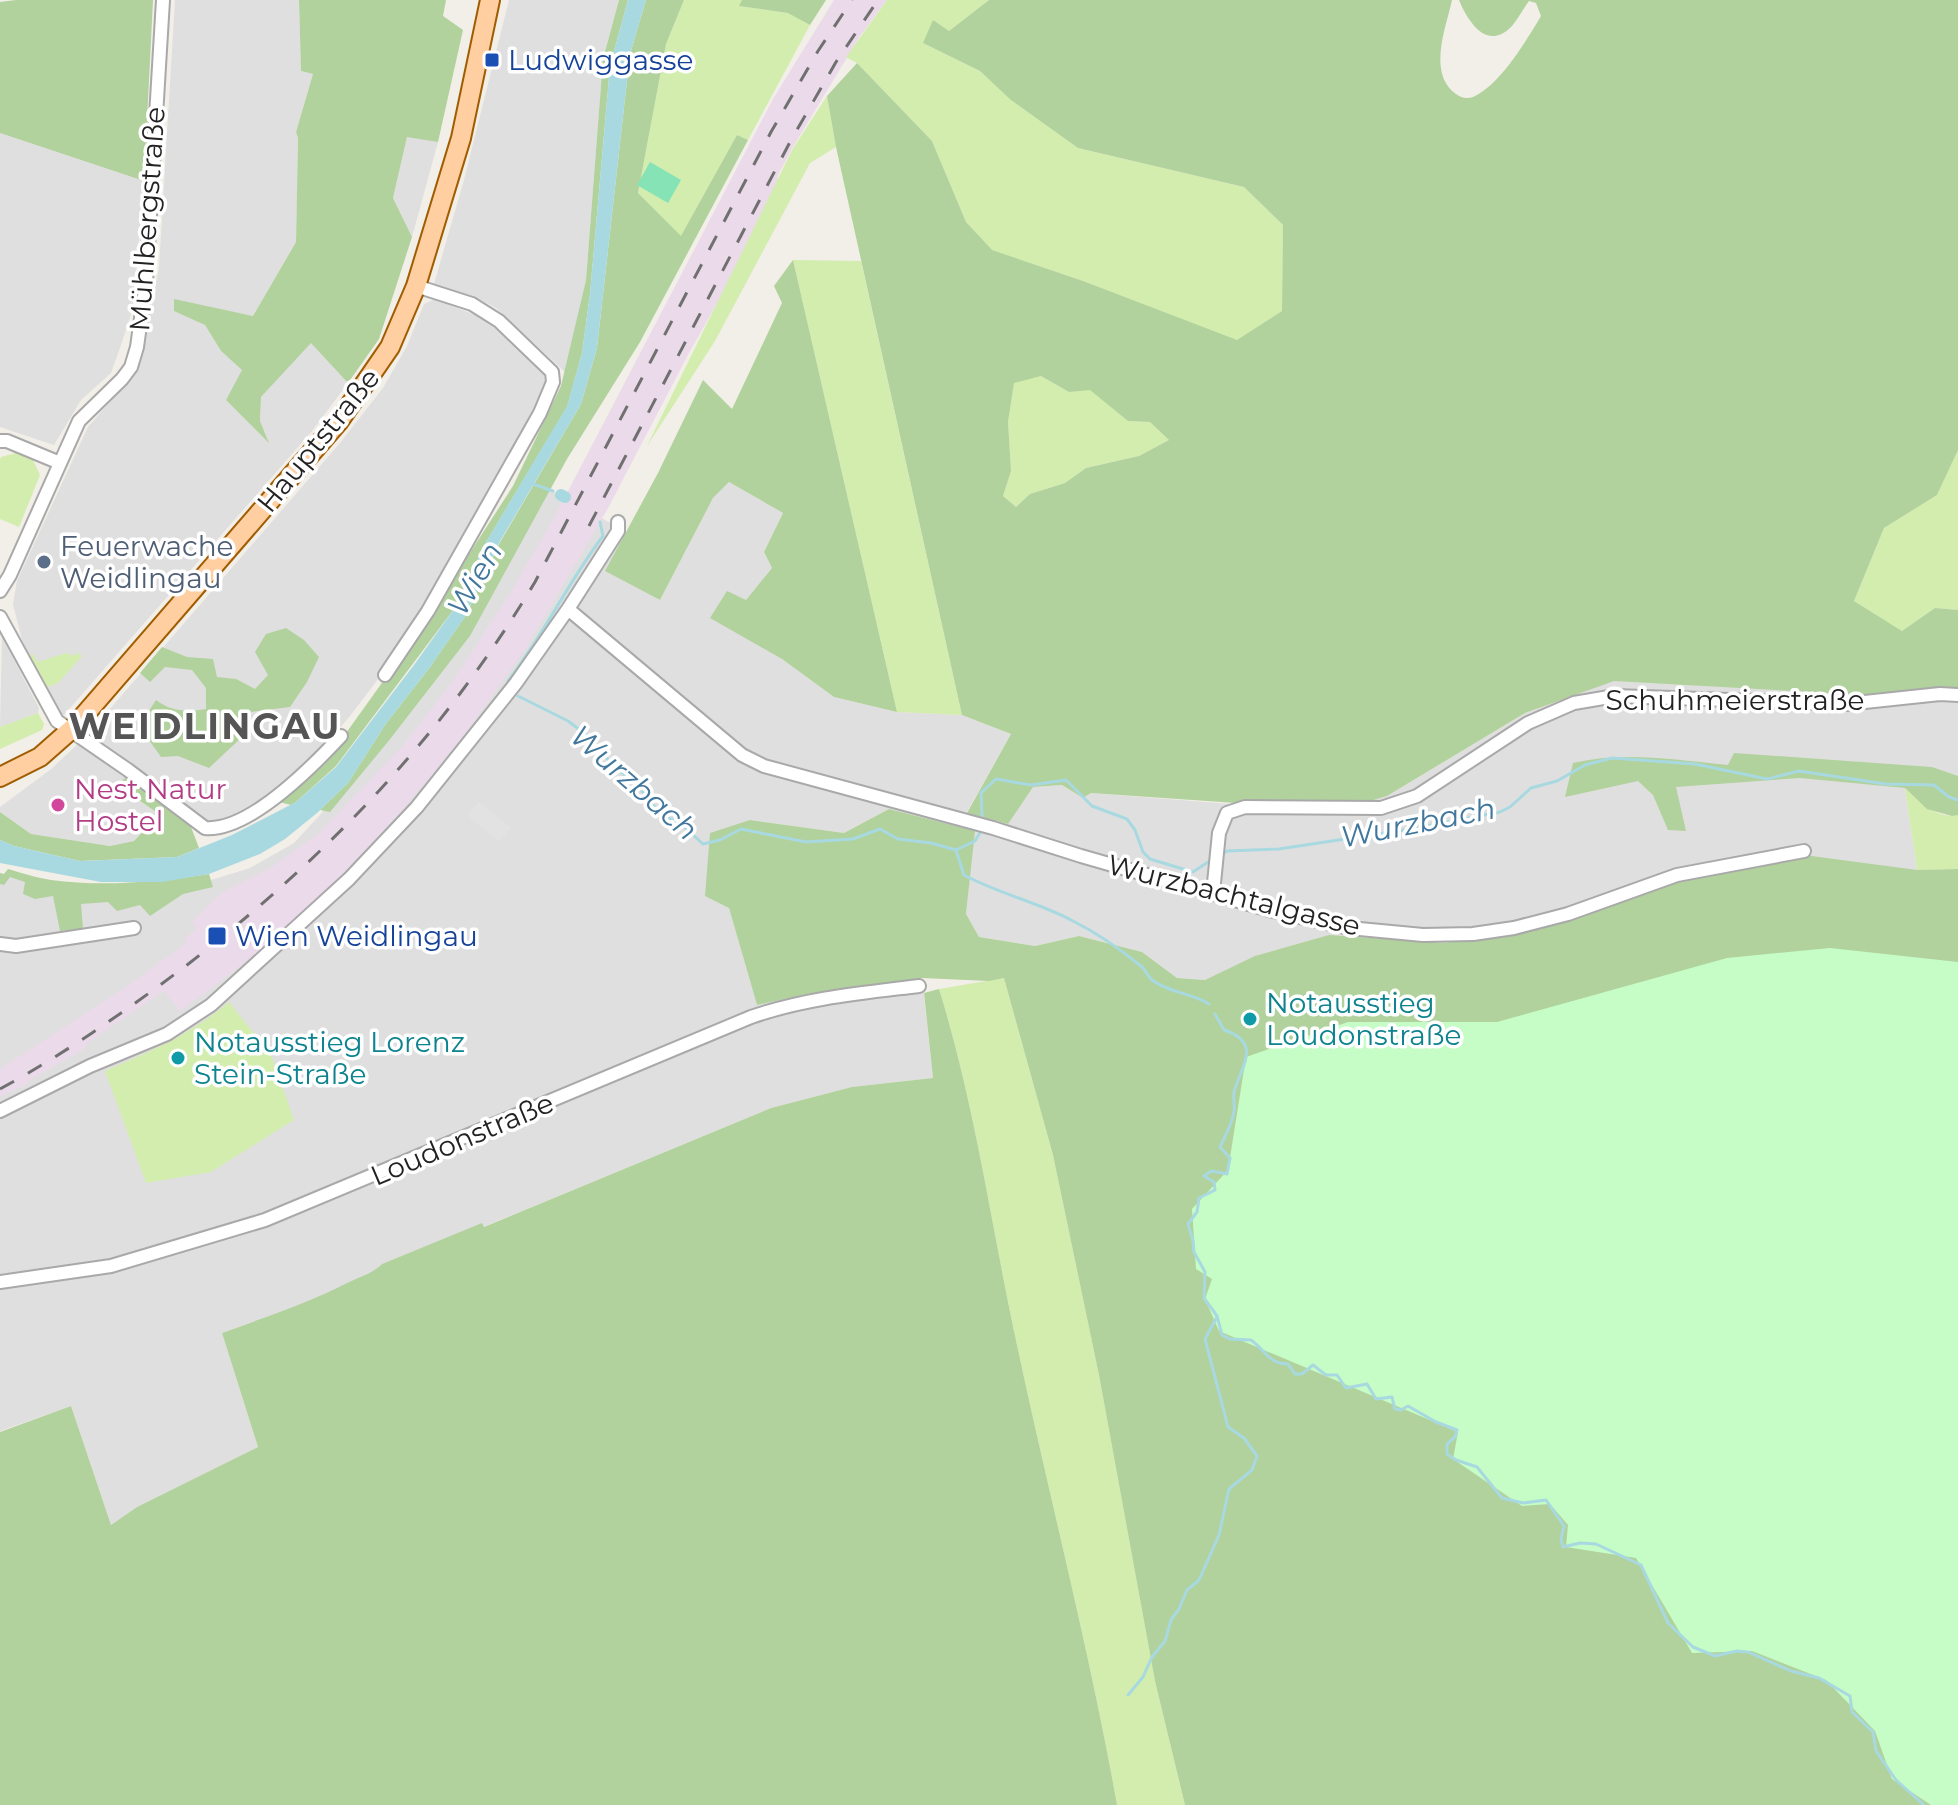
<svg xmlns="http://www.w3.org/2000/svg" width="1958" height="1805" font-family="Montserrat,sans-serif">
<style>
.residential{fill:#e0dfdf}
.industrial{fill:#ebdaea}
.grass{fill:#d2edae}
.forest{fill:#b1d29c;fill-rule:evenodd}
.park{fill:#c6fcc6}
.pitch{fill:#85e3b6}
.parking{fill:#e2e2e2}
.water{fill:#a8d9e1}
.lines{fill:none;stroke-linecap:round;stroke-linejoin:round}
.stream{stroke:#a8d9e1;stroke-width:3}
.canal{stroke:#a8d9e1;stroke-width:12}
.street-casing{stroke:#a9a9a9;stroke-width:16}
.primary-casing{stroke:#a05d00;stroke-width:22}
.street{stroke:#fff;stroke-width:12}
.primary{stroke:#ffcea1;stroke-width:18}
.rail{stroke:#707070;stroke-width:3;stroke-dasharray:16 16;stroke-linecap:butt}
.transit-dot{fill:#1a4fb4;stroke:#fff;stroke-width:3}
.service-dot{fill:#5c6f8a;stroke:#fff;stroke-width:3}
.hotel-dot{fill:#d1479c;stroke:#fff;stroke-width:3}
.culture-dot{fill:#0f9aa8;stroke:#fff;stroke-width:3}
.labels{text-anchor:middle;stroke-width:7;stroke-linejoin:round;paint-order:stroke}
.transit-label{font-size:28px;fill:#164399;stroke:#fff;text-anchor:start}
.street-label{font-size:28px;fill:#222;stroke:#fff}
.service-label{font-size:28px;fill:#4e5e75;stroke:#fff;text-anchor:start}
.hotel-label{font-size:28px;fill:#b23c85;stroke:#fff;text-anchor:start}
.culture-label{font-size:28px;fill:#0d838f;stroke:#fff;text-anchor:start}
.water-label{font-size:30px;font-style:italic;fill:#41779d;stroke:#fff}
.district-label{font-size:36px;font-weight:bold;letter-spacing:2px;fill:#555;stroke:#fff}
</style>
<rect width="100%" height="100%" fill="#f2eee8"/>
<path class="residential" d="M175,0H299L301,71L313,74L296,132L298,138L296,242L253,316L175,300L205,325L221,351L243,370L226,400L268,440L260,421L261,397L311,342L348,383L312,431L64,715H60L22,640L13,604L17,581L88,427L138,369L159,268Z
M509,0H619L603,59L586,280L566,373L496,308L477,298L434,284L464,180Z
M0,133L144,181L133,308L122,342L111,373L81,400L54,445L0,427Z
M407,136L438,142L412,237L393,198Z
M435,299L480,317L512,341L543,369L546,386L425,608L385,670L350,716L304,770L262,801L218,824L205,820L179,799L173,802L134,765L90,736V732L340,443L383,388L407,346L424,304Z
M729,482L783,513L764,552L772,568L746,600L782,659L834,697L897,712L962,715L1011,734L967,812L1007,824L1033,787L1062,785L1083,798L1091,793L1231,804L1387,796L1525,713L1614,680L1863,695L1943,687L1958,688V815L1905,789L1917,870L1556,920L1445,943L1348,935L1205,980L1177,978L1142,952L1079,936L1035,946L979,937L966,915L974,831L889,809L844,833L750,820L729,908L757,1005L807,994L922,978L933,1078L852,1087L771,1108L483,1227L481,1224L382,1264L375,1272L351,1281L330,1294L222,1333L258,1447L137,1507L111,1525L71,1406L0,1431V874L135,893L211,880L250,868L294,843L391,738L470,636L548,489L627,532L606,571L660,600L713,498Z
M2,637L39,708L38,713L0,727Z
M79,743L125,778L118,786L163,816L151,829L146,827L134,841L110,846L31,834L0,812V807L50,770Z"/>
<path class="industrial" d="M834,0H887L860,36L793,147L778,175L777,190L740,263L689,353L607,510L526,648L459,742L397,816L333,883L266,945L221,981L180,1011L164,991L86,1044V1047L80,1051L30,1080L26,1085L0,1096V1069L129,985L185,944L186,938L197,928L192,922L221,893L272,867L318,834L401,748L453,681L511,592L554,518L773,99Z"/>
<path class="grass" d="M684,0H742L740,6L789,13L810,25L748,140L737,135L681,237L638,193L666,44Z
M887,0H989L949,31L923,43L980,71L1012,100L1078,148L1244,187L1283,225L1282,311L1237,341L1083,281L991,250L966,222L932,141L857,63L846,57Z
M827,96L836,147L810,163L715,341L647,446L792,150Z
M793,260L861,261L962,715L897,712Z
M1041,376L1069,392L1090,389L1128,421L1150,422L1169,440L1139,456L1086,468L1065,483L1030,494L1016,507L1003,496L1011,471L1008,422L1014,382Z
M1958,450V610L1935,608L1902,631L1854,601L1884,528L1937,495Z
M20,452L32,458L40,475L19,527L0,519V460L1,457Z
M76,652L82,656L58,683L47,687L30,655L33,654L38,662L66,653L75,656Z
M38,713L44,724L42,730L0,749V727Z
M1905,788C1920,802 1936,819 1958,815V869L1917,870Z
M1004,978L1053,1155L1099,1375L1155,1681L1185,1805H1117C1087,1636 1042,1470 1008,1302C987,1197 971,1092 939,989Z
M229,1002L271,1055L294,1120L211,1172L146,1183L105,1071C153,1050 188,1036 229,1002Z"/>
<path class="forest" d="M16,0H153L144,181L0,133V2Z
M299,0H446L443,16L463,30L438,142L407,137L393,198L412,237L379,339L348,383L311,343L261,397L260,421L269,443L226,400L242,370L221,351L205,325L174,311V299L253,316L296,242L298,138L296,132L313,74L301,71Z
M619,0H628L610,66L590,294L582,353L567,407L485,544L454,609L336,766L296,802L291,805L279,802L326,761L422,627L513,486L561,386L586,280L603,59Z
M646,0H684L666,44L638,193L681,236L737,135L748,140L640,342L567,459L470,636L391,738L330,812L320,810L348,783L385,725L430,667L466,615L499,544L581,404L597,348L630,54Z
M742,0H826L810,25L788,13L739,6Z
M989,0H1452C1446,28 1427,73 1456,94C1461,98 1467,99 1473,97C1500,85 1526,41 1541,16L1536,3L1529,1C1523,9 1517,21 1510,28C1485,51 1467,19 1459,0H1958V450L1937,495L1884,528L1854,601L1902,631L1935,608L1958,610V688L1943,687L1863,695L1614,681L1525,713L1387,796L1363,803L1265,805L1091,793L1083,798L1062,785L1033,787L1008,824L967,813L1011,734L962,715L836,147L827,96L857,63L932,141L966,222L992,250L1083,281L1237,340L1282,311L1283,225L1244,187L1078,148L1011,100L980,71L923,43L933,20L949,31ZM1041,376L1069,392L1090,390L1128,421L1150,422L1169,440L1139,456L1086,468L1065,483L1030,494L1016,507L1003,496L1011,471L1008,422L1014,383Z
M793,260L897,712L834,697L782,659L710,618L727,591L746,600L772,568L764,552L783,513L729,482L713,498L660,600L605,571L658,473L703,380L732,409L782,303L774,286Z
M286,628L304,640L319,657L307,682L290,707L251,712L242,737L209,768L178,756L161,757L139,726L156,700C172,712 187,712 206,709V688L192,670L165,667L150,682L140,673L162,647L187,657L213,659L217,677L236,679L255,689L268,675L255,652L266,634Z
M1734,753L1932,767L1958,776V815L1952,816L1927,809L1905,788L1800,778L1676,787L1686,831L1668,830L1653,795L1638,781L1565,797L1573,763C1625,751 1676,760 1728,765Z
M125,778L191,827L199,848L177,857L80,861L14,846L0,840V812L31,834L110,846L134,841L147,827L151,829L162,816L117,785Z
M889,809L975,831L966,914L979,937L1035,946L1079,936L1142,952L1177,978L1205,980L1255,956L1329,935L1445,943L1556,920L1686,872L1804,855L1917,870L1958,869V1805H1185L1155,1681L1099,1375L1053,1155L1004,978L989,981L922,978L807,994L757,1005L729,908L705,896L710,833L750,820L844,833Z
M8,869C22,873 37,878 51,880C103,887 157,882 209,874L213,887L183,894L150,916L140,905L117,911L108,902L81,904L83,929L60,931L53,896L35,899L23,894L25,882L10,877L4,885L0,884V873L4,874Z
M939,989C971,1092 987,1197 1008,1302C1042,1470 1087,1636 1117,1805H0V1432L71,1406L111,1525L137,1507L258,1447L222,1333C265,1317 309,1303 349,1282C361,1276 372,1274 382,1264L482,1223L484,1227L771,1108L852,1087L933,1078L924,993Z"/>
<path class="park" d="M1830,948L1958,962V1805H1931L1892,1779L1875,1731L1826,1680L1752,1651L1692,1653L1636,1558L1566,1547L1568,1525L1550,1504L1522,1506L1453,1459L1458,1432L1219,1331L1205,1299L1212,1279L1196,1269L1192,1209L1228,1170L1246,1057L1348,1022H1497L1727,958Z"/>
<path class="pitch" d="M650,162L681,180L668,203L637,185Z"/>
<path class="parking" d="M479,802L511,828L499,842L467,815Z"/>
<path class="water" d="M628,0H646L630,54L597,348L581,404L499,543L466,615L430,667L385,725L348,783L317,813L285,839L260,854L209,874L162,882H101L0,863V840L14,846L80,861L177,857L232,835L296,802L336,767L414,665L454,609L485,544L567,406L582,353L590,294L610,66Z"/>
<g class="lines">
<path class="stream" d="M530,483L553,491
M509,685L508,681C544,635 568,582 603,536L600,522
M518,696L568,721L593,740L613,766L636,783L660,814L681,824L703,844L720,840L741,829L806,842L853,839L880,829L898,839L931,843L956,850L975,841L981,831
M982,816L981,793L996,779L1031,785L1066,780L1092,806L1127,819L1135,830L1143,852L1150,859L1193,872L1211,860
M956,850L964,875C999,894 1038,902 1073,921C1097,933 1120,949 1141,966C1146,970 1147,976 1152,980C1169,993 1192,993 1209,1004
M1221,855L1227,851L1279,849L1411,829L1500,812L1510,807L1531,788L1557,781L1585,765L1612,758L1695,764L1767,779L1799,771L1886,784L1934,785L1949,797L1958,800
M1215,1014L1224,1030C1263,1043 1241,1066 1234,1092C1233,1098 1235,1105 1234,1111C1233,1123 1225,1136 1220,1147L1230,1158L1227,1174L1211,1171L1204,1176L1214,1182L1215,1190L1199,1198L1197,1212L1188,1224L1193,1241L1194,1252L1205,1272L1204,1298L1217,1316L1222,1335L1230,1339L1251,1340C1265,1350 1269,1364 1288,1364L1295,1374H1302L1313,1365L1326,1375H1337L1346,1388L1367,1384L1376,1399L1392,1397L1395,1409L1401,1410L1408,1406L1436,1422L1457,1430L1455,1437L1447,1444V1454L1456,1460L1477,1467L1502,1498L1523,1503L1546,1500L1564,1526L1561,1539L1563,1547L1580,1543L1596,1544L1641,1565L1668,1623L1693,1647L1715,1656L1737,1651L1748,1652L1791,1671L1819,1678L1850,1696L1852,1712L1873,1732L1876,1751L1896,1780L1924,1805
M1128,1695L1143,1677L1152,1657L1165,1641L1171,1620L1179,1609L1187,1590L1199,1580L1219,1535L1229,1489L1252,1470L1257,1456L1244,1438L1228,1427L1205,1339L1217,1317"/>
<path class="canal" d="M561,495L565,497"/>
<defs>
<path id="street" d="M0,441H7L60,463
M0,591L10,575L79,421L122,379L131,367L137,347L146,282L163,0
M568,609L618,531V522
M0,617L57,721L128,770L205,828C249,832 313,766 341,736
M385,675L428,611L540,413L553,382L552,372L499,321L472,304L416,286
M1213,893L1219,833L1227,813L1245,807L1381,808L1417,796L1528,723L1574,703L1615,696L1846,704L1940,694L1958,695
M0,944L16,946L134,928
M0,1111L90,1066L167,1034L211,1005L349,879L417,807L516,683L568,609L742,755L764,766L993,828L1081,856L1273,911L1349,928L1423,935L1473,934L1514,928L1568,914L1677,875L1804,851
M0,1282L111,1266L265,1220L751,1017C806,998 862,993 919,986"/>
<path id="primary" d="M0,777L40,757L74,727L339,421L390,347L416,286L461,138L490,0"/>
</defs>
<use href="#street" class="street-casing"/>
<use href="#primary" class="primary-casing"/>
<use href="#street" class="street"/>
<use href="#primary" class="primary"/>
<path class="rail" d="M589,526L790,142L836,62L878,0
M0,1089C66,1053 127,1010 187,965C329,855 442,737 535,582L771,132L818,51L852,0"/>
</g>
<g class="transit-dot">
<rect x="484" y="52" width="16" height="16" rx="4"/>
<rect x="207" y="926" width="20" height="20" rx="4"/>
</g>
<circle class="service-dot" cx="44" cy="562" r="8"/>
<circle class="hotel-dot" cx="58" cy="805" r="8"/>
<g class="culture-dot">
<circle cx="1250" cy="1019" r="8"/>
<circle cx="178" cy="1058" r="8"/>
</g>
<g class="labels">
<g class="transit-label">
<text x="508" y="70">Ludwiggasse</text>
<text x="235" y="946">Wien Weidlingau</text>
</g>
<g class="street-label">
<text transform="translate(147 219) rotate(-86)" y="10">Mühlbergstraße</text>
<text transform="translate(318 440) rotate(-51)" y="10">Hauptstraße</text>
<text x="1735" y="710">Schuhmeierstraße</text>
<text transform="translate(1234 895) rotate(14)" y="10">Wurzbachtalgasse</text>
<text transform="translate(462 1139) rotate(-23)" y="10">Loudonstraße</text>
</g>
<g class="service-label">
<text x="60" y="556">Feuerwache<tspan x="60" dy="32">Weidlingau</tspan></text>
</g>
<g class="hotel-label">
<text x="74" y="799">Nest Natur<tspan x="74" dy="32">Hostel</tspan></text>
</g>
<g class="culture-label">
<text x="1266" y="1013">Notausstieg<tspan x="1266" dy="32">Loudonstraße</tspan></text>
<text x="194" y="1052">Notausstieg Lorenz<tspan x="194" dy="32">Stein-Straße</tspan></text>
</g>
<g class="water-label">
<text transform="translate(475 579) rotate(-60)" y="10">Wien</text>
<text transform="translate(634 783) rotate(41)" y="10">Wurzbach</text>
<text transform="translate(1418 823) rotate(-11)" y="10">Wurzbach</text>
</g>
<g class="district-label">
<text x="205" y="739">WEIDLINGAU</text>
</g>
</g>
</svg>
